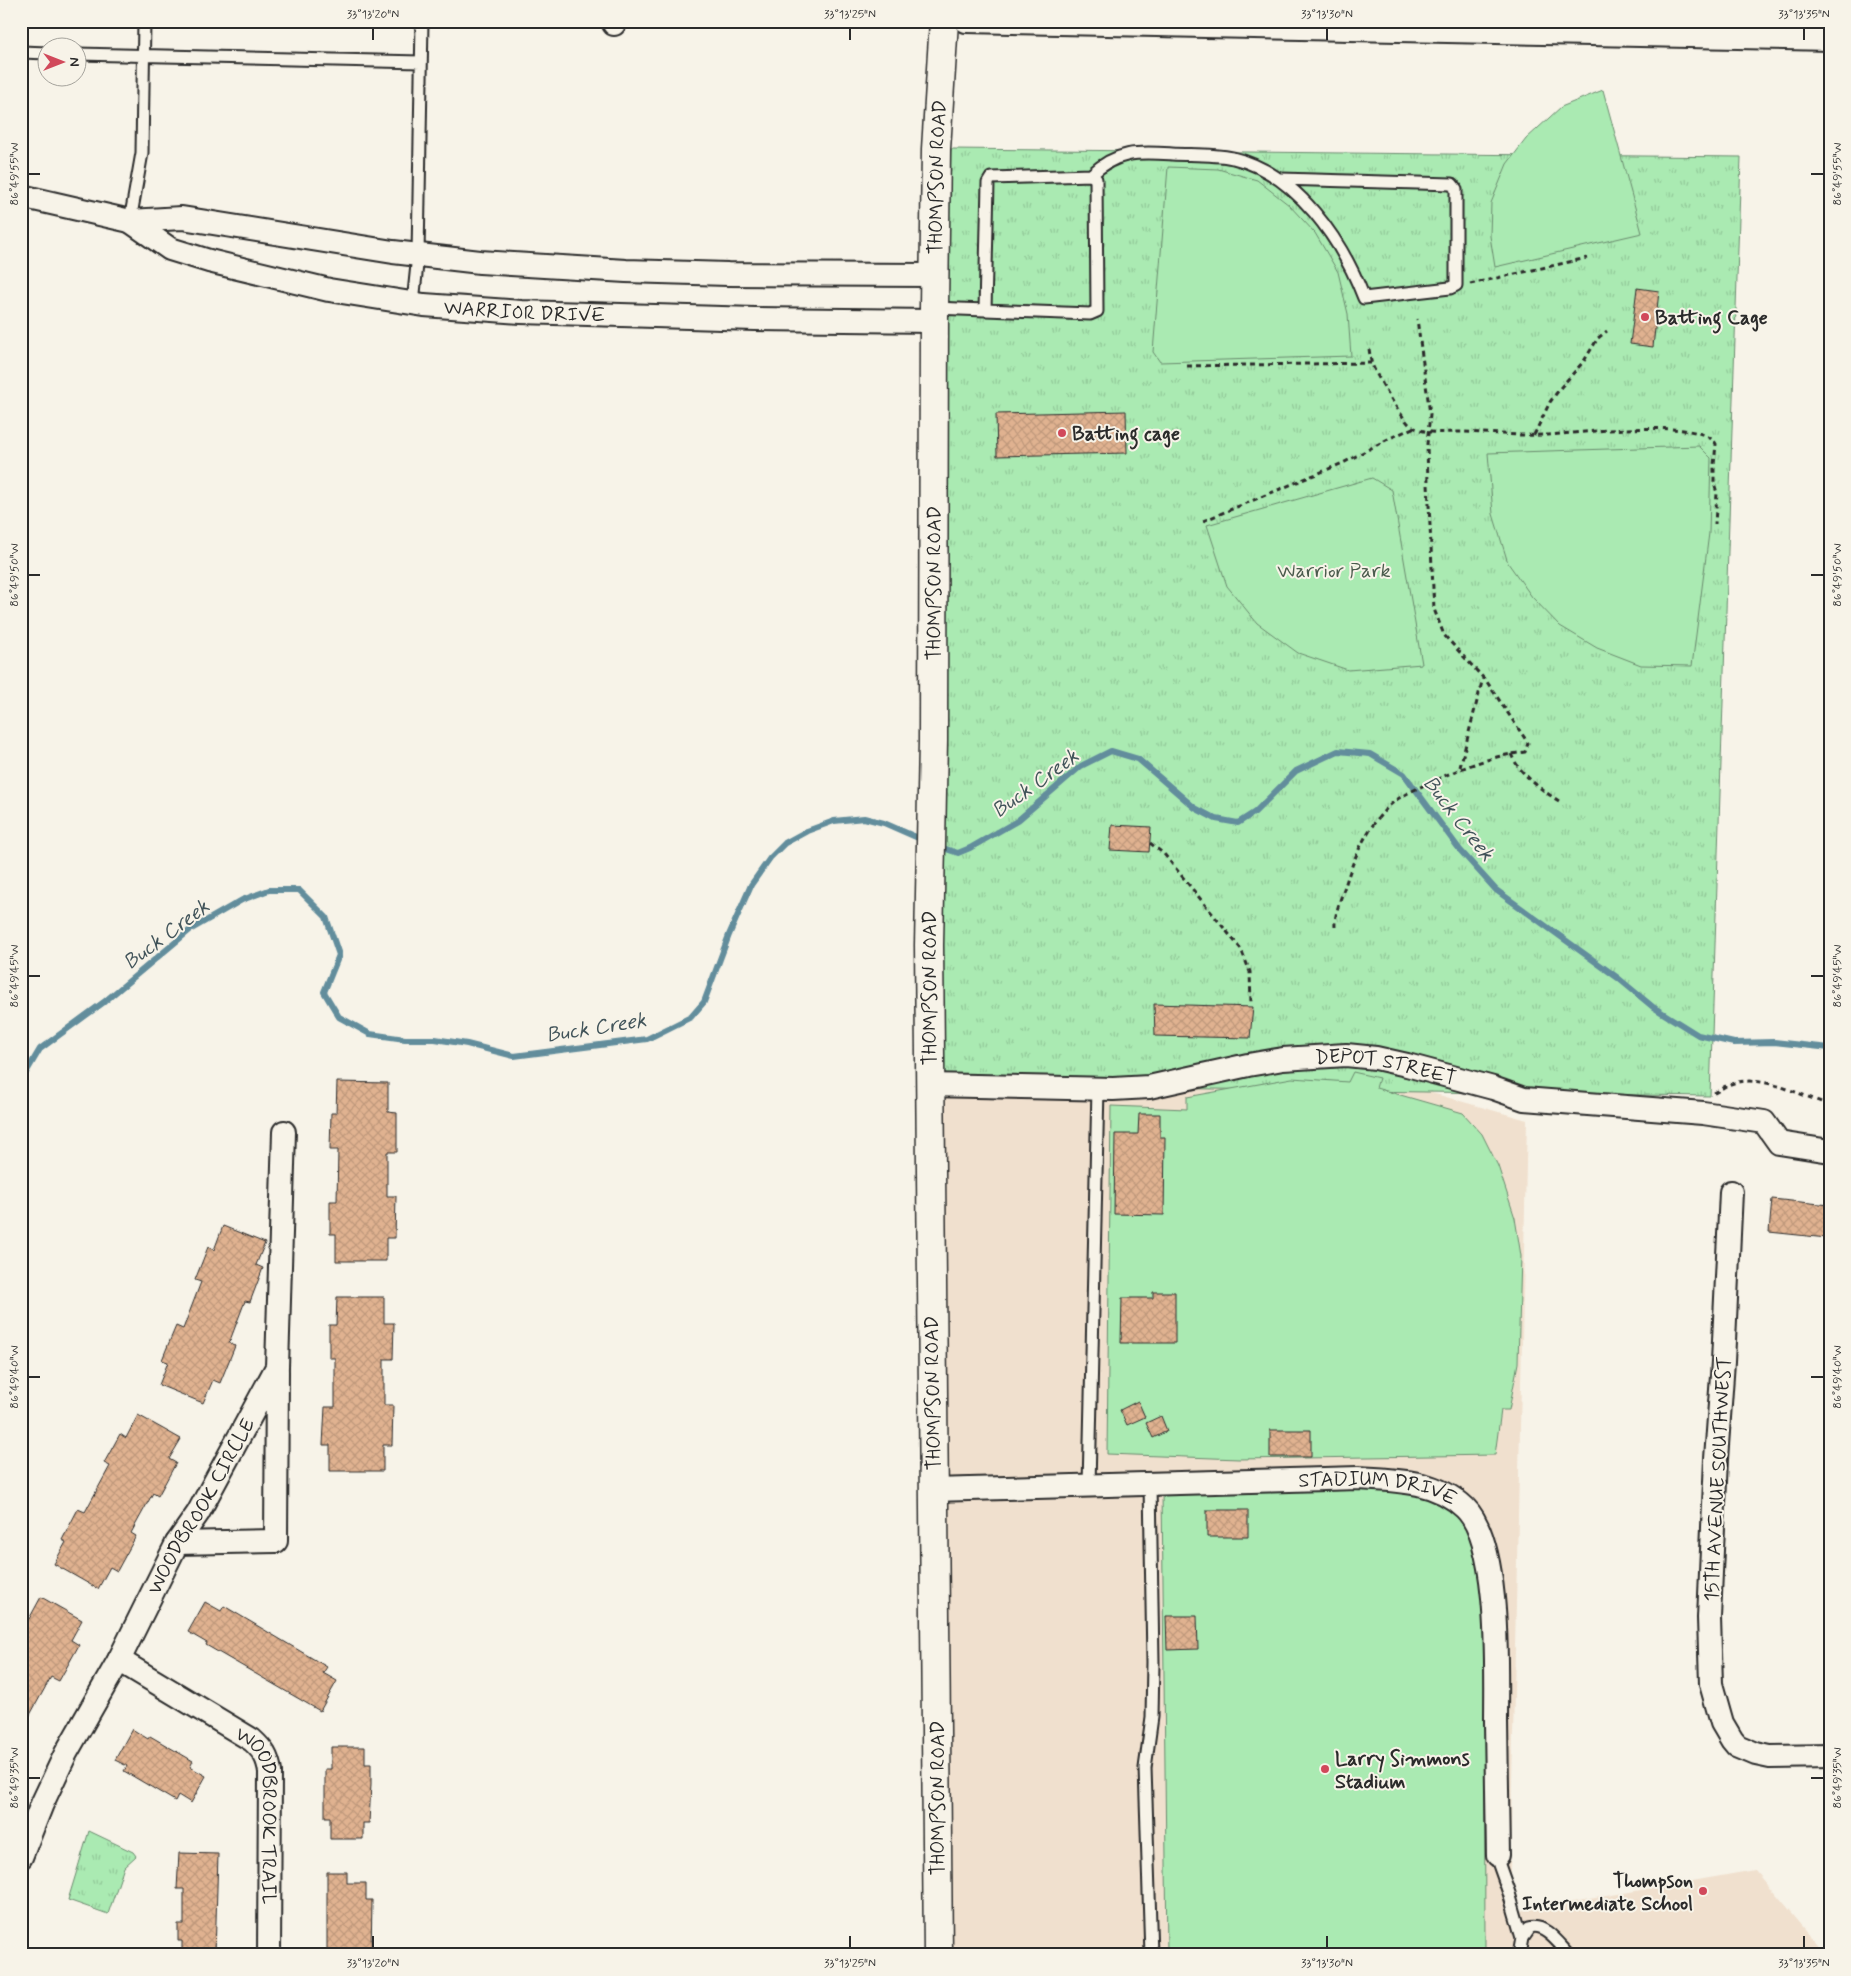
<svg xmlns="http://www.w3.org/2000/svg" width="1851" height="1976" font-family="Mynerve,sans-serif">
<style>
.built{fill:#f0e0ce}
.park{fill:url(#park-tufts);stroke:#6a8a6e}
.pitch{fill:#aaeab2;stroke:#6a8a6e}
.lines{fill:none;stroke-linecap:round;stroke-linejoin:round}
.stream{stroke:#628d9c;stroke-width:6}
.building{fill:url(#building-cross-hatch);stroke:#2b2b2b}
.lane-casing{stroke:#2b2b2b;stroke-width:15}
.street-casing{stroke:#2b2b2b;stroke-width:26}
.secondary-casing{stroke:#2b2b2b;stroke-width:31}
.path{stroke:#2b2b2b;stroke-width:3;stroke-dasharray:5 4;stroke-linecap:butt}
.lane{stroke:#f7f3e8;stroke-width:11}
.street{stroke:#f7f3e8;stroke-width:22}
.secondary{stroke:#f7f3e8;stroke-width:28}
.ticks{fill:none;stroke:#2b2b2b;stroke-width:2}
.poi-dot{fill:#d1495b;stroke:#f7f3e8;stroke-width:2}
.labels{text-anchor:middle;stroke-width:4;stroke-linejoin:round;paint-order:stroke}
.street-label{font-size:20px;fill:#2b2b2b;stroke:#f7f3e8}
.poi-label{font-size:20px;font-weight:bold;fill:#2b2b2b;stroke:#f7f3e8;text-anchor:start}
.park-label{font-size:20px;fill:#4b5b4d;stroke:#f7f3e8}
.water-label{font-size:21px;font-style:italic;fill:#42545a;stroke:#f7f3e8}
.neatline{fill:none;stroke:#2b2b2b;stroke-width:2}
.ticks-label{font-size:12px;text-anchor:middle;fill:#2b2b2b}
</style>
<defs>
<pattern id="park-tufts" width="24" height="20" patternUnits="userSpaceOnUse" patternTransform="scale(1.25)"><rect width="24" height="20" fill="#aaeab2"/><path d="M3 7l-1-3M5 7V3M7 7l1-3M15 17l-1-3M17 17v-4M19 17l1-3" fill="none" stroke="#92c999"/></pattern>
<pattern id="building-cross-hatch" width="8" height="8" patternUnits="userSpaceOnUse" patternTransform="scale(1.25)"><rect width="8" height="8" fill="#e0b290"/><path d="M0 0l8 8M0 8l8-8" fill="none" stroke="#c0997c"/></pattern>
</defs>
<rect width="100%" height="100%" fill="#f7f3e8"/>
<filter id="ink" filterUnits="userSpaceOnUse"><feTurbulence type="fractalNoise" baseFrequency=".02" numOctaves="2"/><feDisplacementMap in="SourceGraphic" scale="10" xChannelSelector="R" yChannelSelector="G"/><feConvolveMatrix kernelMatrix="1 2 1 2 8 2 1 2 1" color-interpolation-filters="sRGB"/></filter>
<g filter="url(#ink)">
<path class="built" d="M1379,1078L1527,1120L1509,1913L1755,1870L1827,1955H938L929,1085Z"/>
<path class="park" d="M951,149L1741,157L1710,1096L929,1085Z
M89,1831L133,1852L136,1856L124,1867L108,1914L68,1900Z"/>
<path class="pitch" d="M1603,90L1642,233L1495,267L1490,236L1491,203L1507,164L1526,139L1561,107Z
M1168,167L1218,169L1257,180L1289,205L1315,233L1338,272L1348,314L1351,356L1160,362L1153,352Z
M1699,446L1711,458L1709,533L1692,666L1641,665L1597,648L1560,626L1532,597L1508,563L1493,514L1488,453Z
M1372,478L1392,490L1422,664L1348,670L1298,653L1257,623L1227,586L1207,525Z
M1353,1072L1379,1078L1376,1088L1463,1113L1482,1134L1498,1166L1515,1218L1521,1256L1518,1363L1509,1410H1501L1495,1455L1239,1459L1107,1454L1111,1106L1187,1109V1097L1292,1078L1348,1082Z
M1400,1489L1435,1494L1468,1526L1484,1583L1485,1955H1167L1162,1490Z"/>
<g class="lines">
<path class="stream" d="M937,846L958,853L970,848L1017,821L1081,766L1111,751L1138,759L1195,808L1216,819L1238,823L1255,812L1296,771L1338,751L1370,754L1404,774L1460,850L1496,890L1618,978L1653,1007L1698,1035L1734,1043L1774,1042L1830,1048
M21,1081L40,1049L104,1002L190,930L242,900L269,890H299L326,917L339,955L324,992L339,1017L370,1034L405,1039H435L467,1044L514,1056L647,1039L691,1017L704,1002L729,935L751,885L770,858L785,843L807,831L834,821L864,818L884,823L925,841"/>
</g>
<path class="building" d="M1637,288L1659,291L1653,347L1630,344Z
M1126,411L1127,453L997,456L996,414Z
M1112,825L1151,827L1149,852L1110,850Z
M1154,1004L1253,1007L1250,1038L1155,1036Z
M337,1082L388,1083V1112L397,1113V1152H387V1196H396L395,1238H386V1261H336V1234H330V1201H337L338,1150H330L331,1113H336Z
M1139,1114H1160V1137H1165L1164,1215L1114,1214L1115,1134H1138Z
M1772,1199L1830,1205L1827,1238L1769,1232Z
M223,1226L265,1243L256,1265L263,1268L250,1302L245,1301L229,1343L235,1346L220,1383L213,1380L203,1403L159,1385L168,1362L162,1360L168,1345L176,1326L183,1329L201,1282L195,1280L208,1247L214,1250Z
M1153,1292H1175V1343H1121L1122,1298H1153Z
M337,1297H384V1323H394L393,1359H384V1405H393L392,1445H383V1471H330V1445H323L325,1407H335V1358H329V1325H336Z
M1138,1401L1145,1417L1127,1425L1120,1410Z
M138,1415L181,1439L169,1459L176,1463L158,1496L153,1493L131,1533L136,1536L117,1571L110,1567L98,1589L54,1564L66,1542L62,1540L78,1509L85,1512L110,1466L104,1463L120,1434L126,1438Z
M1161,1416L1167,1431L1153,1438L1146,1423Z
M1270,1430H1311V1457H1270Z
M1207,1510H1248V1537H1207Z
M41,1597L82,1620L71,1640L79,1645L59,1681L51,1677L21,1731V1615L29,1619Z
M205,1602L221,1611L224,1606L327,1667L323,1673L337,1681L320,1711L206,1645L207,1643L188,1632Z
M1166,1616H1197L1198,1649L1167,1650Z
M132,1729L148,1739L150,1736L193,1761L190,1767L206,1776L191,1803L178,1795L175,1801L124,1771L127,1766L115,1760Z
M331,1747H365V1764H371V1784L369,1823H363V1839H330V1817H325V1769H331Z
M179,1853L218,1854L215,1955H182V1941H178V1924H184V1889H177Z
M327,1872H347V1883H366V1900H372L371,1955H327Z"/>
<g class="lines">
<defs>
<path id="lane" d="M21,52L48,53
M78,54L421,62
M1091,175C1117,150 1139,152 1172,154C1192,155 1214,154 1233,158C1297,173 1342,241 1364,298L1450,288L1456,285V189L1452,184L1281,179
M130,221L142,153L144,21
M413,303L418,255L422,21
M934,308L1090,314L1097,311L1096,179L1091,175L991,178L988,183L985,310
M1150,1484L1153,1662L1152,1717L1145,1768L1151,1955
M1089,1486L1098,1088
M1498,1855V1862L1509,1893L1522,1938
M1519,1955L1522,1938L1529,1928C1545,1923 1559,1944 1570,1955"/>
<g id="street">
<path d="M966,21L1830,39"/>
<path d="M614,24V21"/>
<path d="M21,196L130,221L182,218L393,252L480,262L626,271L728,274L935,275"/>
<path id="s1" d="M130,221L170,249L209,261L329,290L424,305L521,312L755,319L934,321"/>
<path id="s2" d="M929,1085L1113,1089L1149,1087L1248,1065L1283,1059L1346,1055L1376,1058L1407,1065L1493,1088L1524,1099L1703,1113L1764,1122L1779,1143L1830,1151"/>
<path d="M1731,1192L1723,1362L1716,1459L1709,1618L1711,1684L1722,1723L1732,1740L1737,1746L1756,1754L1770,1757L1830,1756"/>
<path id="s3" d="M933,1490L1358,1478C1396,1480 1436,1480 1465,1508C1501,1543 1496,1672 1496,1722C1497,1767 1497,1811 1498,1855"/>
<path d="M177,1543L276,1541L277,1371"/>
<path id="s4" d="M119,1660L252,1740C263,1750 268,1757 270,1772L269,1955"/>
<path id="s5" d="M21,1857L42,1804L66,1753L119,1660L177,1543L198,1513L277,1367L284,1132"/>
</g>
<g id="secondary">
<path id="s6" d="M938,1955L929,945L933,741L934,308L936,149L944,21"/>
</g>
</defs>
<use href="#lane" class="lane-casing"/>
<use href="#street" class="street-casing"/>
<use href="#secondary" class="secondary-casing"/>
<path class="path" d="M1470,284L1587,258
M1369,349C1370,354 1370,359 1372,364C1374,372 1403,420 1410,425C1423,435 1446,432 1462,432C1490,433 1518,436 1546,435C1577,434 1700,416 1716,444L1714,465V483L1717,493L1715,524
M1187,366L1371,363
M1534,435L1550,402L1561,387L1584,361L1598,338L1607,331
M1203,521L1343,463L1388,439L1415,427
M1511,754C1520,775 1543,791 1562,803
M1460,767L1483,678
M1150,843L1164,854L1241,949L1250,972L1251,1004
M1335,927C1334,915 1342,895 1346,883C1355,855 1367,828 1388,807C1399,796 1414,790 1427,784C1459,769 1489,756 1525,752L1528,743L1487,682L1444,635L1434,609L1428,484L1427,444L1430,414L1417,319
M1714,1093C1719,1091 1723,1087 1728,1085C1760,1072 1799,1095 1830,1105"/>
<use href="#lane" class="lane"/>
<use href="#street" class="street"/>
<use href="#secondary" class="secondary"/>
</g>
</g>
<path class="ticks" d="M373,28V40M850,28V40M1327,28V40M1804,28V40M28,174H40M1811,174H1824M28,575H40M1811,575H1824M28,976H40M1811,976H1824M28,1377H40M1811,1377H1824M28,1778H40M1811,1778H1824M373,1936V1948M850,1936V1948M1327,1936V1948M1804,1936V1948"/>
<g class="poi-dot">
<circle cx="1645" cy="317" r="5"/>
<circle cx="1062" cy="433" r="5"/>
<circle cx="1325" cy="1769" r="5"/>
<circle cx="1703" cy="1891" r="5"/>
</g>
<g class="labels">
<g class="street-label">
<text dy="7" stroke="none"><textPath href="#s6" startOffset="1778">THOMPSON ROAD</textPath></text>
<text dy="7" stroke="none"><textPath href="#s1" startOffset="410">WARRIOR DRIVE</textPath></text>
<text dy="7" stroke="none"><textPath href="#s6" startOffset="1372">THOMPSON ROAD</textPath></text>
<text transform="translate(929 988) rotate(-90)" y="7">THOMPSON ROAD</text>
<text dy="7" stroke="none"><textPath href="#s2" startOffset="461">DEPOT STREET</textPath></text>
<text transform="translate(932 1393) rotate(-91)" y="7">THOMPSON ROAD</text>
<text transform="translate(1717 1479) rotate(-87)" y="7">15TH AVENUE SOUTHWEST</text>
<text dy="7" stroke="none"><textPath href="#s3" startOffset="446">STADIUM DRIVE</textPath></text>
<text dy="7" stroke="none"><textPath href="#s5" startOffset="395">WOODBROOK CIRCLE</textPath></text>
<text transform="translate(937 1798) rotate(-90)" y="7">THOMPSON ROAD</text>
<text dy="7" stroke="none"><textPath href="#s4" startOffset="232">WOODBROOK TRAIL</textPath></text>
</g>
<g class="poi-label">
<text x="1655" y="324">Batting Cage</text>
<text x="1072" y="440">Batting cage</text>
<text x="1335" y="1765">Larry Simmons<tspan x="1335" dy="23">Stadium</tspan></text>
<text x="1693" y="1887" text-anchor="end">Thompson<tspan x="1693" dy="23">Intermediate School</tspan></text>
</g>
<g class="park-label">
<text x="1334" y="577">Warrior Park</text>
</g>
<g class="water-label">
<text transform="translate(1035 783) rotate(-36)" y="7">Buck Creek</text>
<text transform="translate(1459 818) rotate(52)" y="7">Buck Creek</text>
<text transform="translate(166 934) rotate(-37)" y="7">Buck Creek</text>
<text transform="translate(596 1027) rotate(-9)" y="7">Buck Creek</text>
</g>
</g>
<rect width="1851" height="1976" fill="none" stroke="#f7f3e8" stroke-width="55"/>
<g transform="translate(62 62) rotate(90)"><circle r="24" fill="#f7f3e8" stroke="#a5a39c"/>
<path d="M0-4L9 19L0 12L-9 19Z" fill="#d1495b"/>
<text y="-8" font-size="14" font-weight="bold" text-anchor="middle" fill="#2b2b2b">N</text>
</g>
<rect x="28" y="28" width="1796" height="1920" class="neatline"/>
<g class="ticks-label">
<text x="373" y="18">33°13'20"N</text>
<text x="850" y="18">33°13'25"N</text>
<text x="1327" y="18">33°13'30"N</text>
<text x="1804" y="18">33°13'35"N</text>
<text transform="translate(1837 174) rotate(-90)" y="4">86°49'55"W</text>
<text transform="translate(14 174) rotate(-90)" y="4">86°49'55"W</text>
<text transform="translate(1837 575) rotate(-90)" y="4">86°49'50"W</text>
<text transform="translate(14 575) rotate(-90)" y="4">86°49'50"W</text>
<text transform="translate(1837 976) rotate(-90)" y="4">86°49'45"W</text>
<text transform="translate(14 976) rotate(-90)" y="4">86°49'45"W</text>
<text transform="translate(1837 1377) rotate(-90)" y="4">86°49'40"W</text>
<text transform="translate(14 1377) rotate(-90)" y="4">86°49'40"W</text>
<text transform="translate(1837 1778) rotate(-90)" y="4">86°49'35"W</text>
<text transform="translate(14 1778) rotate(-90)" y="4">86°49'35"W</text>
<text x="373" y="1967">33°13'20"N</text>
<text x="850" y="1967">33°13'25"N</text>
<text x="1327" y="1967">33°13'30"N</text>
<text x="1804" y="1967">33°13'35"N</text>
</g>
</svg>
